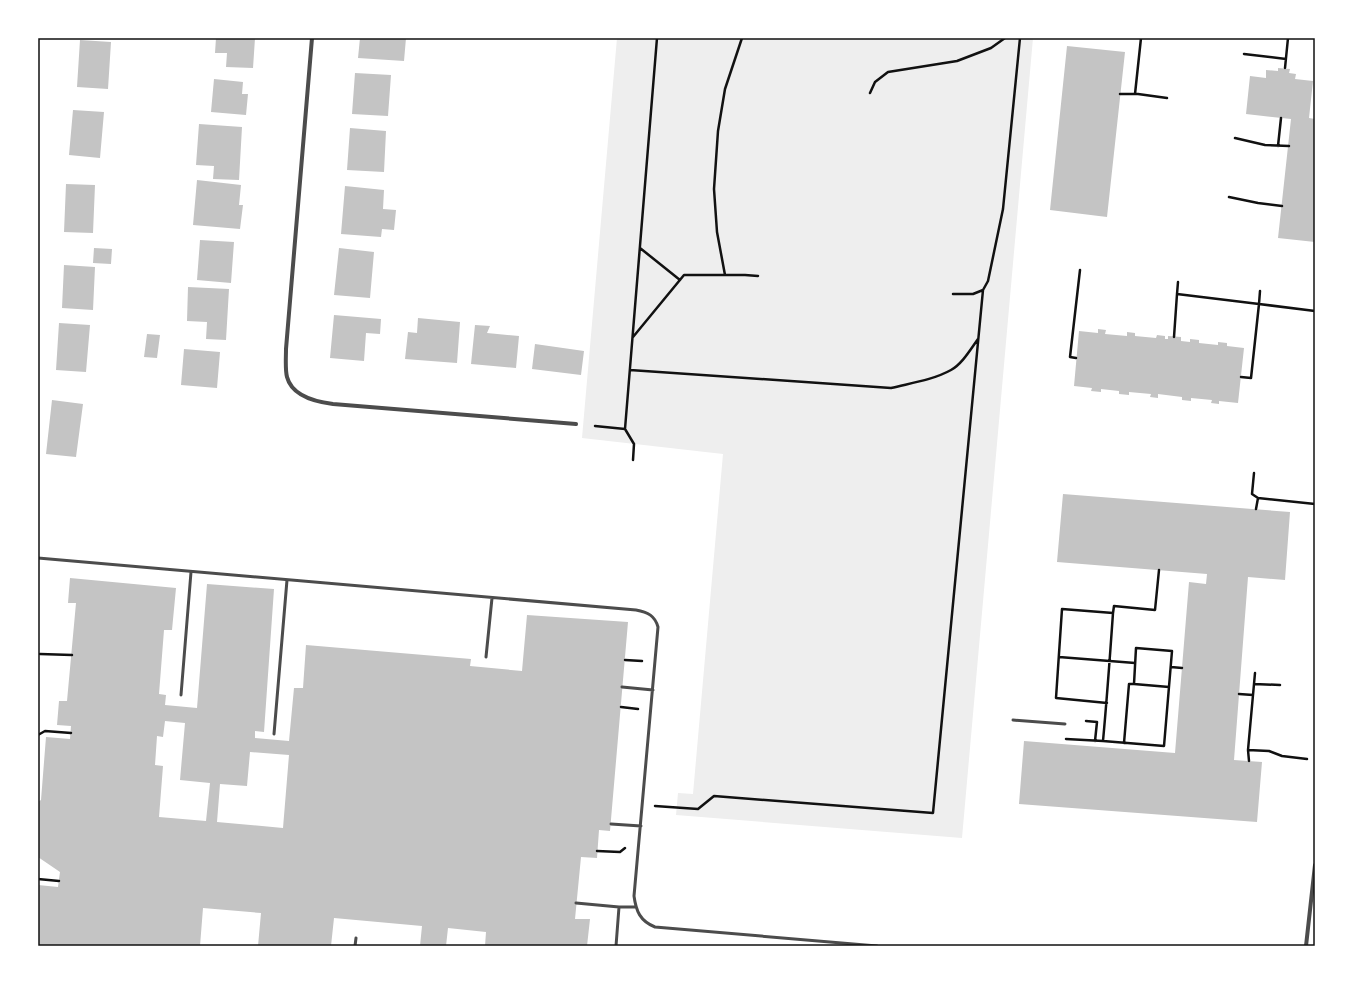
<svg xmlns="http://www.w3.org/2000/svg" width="1353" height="984" font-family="'Public Sans',sans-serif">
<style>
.green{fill:#eee}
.building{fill:#c4c4c4;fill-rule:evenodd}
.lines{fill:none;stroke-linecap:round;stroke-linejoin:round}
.path{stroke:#111;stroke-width:2.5}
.service{stroke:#4c4c4c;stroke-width:3}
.minor{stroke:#4c4c4c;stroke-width:4}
.neatline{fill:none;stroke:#111;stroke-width:1.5}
</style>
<rect width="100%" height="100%" fill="#fff"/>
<path class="green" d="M617,38H1033L962,838L676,815L678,793L693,794L723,454L582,438Z"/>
<path class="building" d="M216,38H255L253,68L226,67L227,53H215Z
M360,38H406L404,61L358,58Z
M80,40L111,42L108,89L77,87Z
M1067,46L1125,52L1107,217L1050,210Z
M1278,68L1290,69L1289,73L1296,74L1295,79L1313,81L1309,118L1315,119V242L1278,238L1291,119L1246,114L1250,76L1266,78V70L1278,71Z
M355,73L391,75L388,116L352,114Z
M214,79L243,82L242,94H248L246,115L211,112Z
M73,110L104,112L100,158L69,155Z
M199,124L242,127L239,180L213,179L214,166L196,165Z
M350,128L386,131L384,172L347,170Z
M197,180L241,185L239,205H243L240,229L193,225Z
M66,184L95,185L93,233L64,232Z
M345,186L384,190L383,209L396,210L394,230L382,229L381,237L341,234Z
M200,240L234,242L231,283L197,280Z
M94,248L112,249L111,264L93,263Z
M339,248L374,252L370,298L334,295Z
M64,265L95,267L93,310L62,308Z
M188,287L229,289L226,340L206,339L207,322L187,321Z
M334,315L381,319L380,334L366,333L364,361L330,358Z
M418,318L460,322L457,363L405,359L408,332L417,333Z
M59,323L90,325L86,372L56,370Z
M475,325L490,326L487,333L519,336L516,368L471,364Z
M1098,329L1106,330L1105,334L1127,336V332L1135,333V336L1156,338L1157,335L1165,336V339H1168V336L1181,337V341L1190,342V339L1199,340V343L1218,345V342L1227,343V346L1244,348L1238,403L1219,401V404L1211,403L1212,400L1191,398V401L1182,400V397L1158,394V398L1150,397L1151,394L1129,392V395L1119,394V391L1101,389V392L1091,391L1092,388L1074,386L1079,331L1098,333Z
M147,334L160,335L157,358L144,357Z
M535,344L584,351L581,375L532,369Z
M184,349L220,352L217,388L181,385Z
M52,400L83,404L76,457L46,454Z
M1063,494L1290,512L1285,580L1248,577L1234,760L1262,762L1257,822L1019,804L1024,741L1175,753L1189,582L1206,584L1207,574L1057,562Z
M70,578L176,588L172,630H164L159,694L166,695L165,705L197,708L207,584L274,589L264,732L255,731V738L289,741L294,688H303L306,645L471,659L470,666L522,671L527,615L628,622L610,831L599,830L597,858L581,857L575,919H590L587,946H485L486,932L448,928L446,946H420L422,926L334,918L331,946H258L261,913L203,908L200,946H38V885L58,887L60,872L38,857V802L41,800L46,737L70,739L71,726L57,725L59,701H67L76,603H68ZM165,721L185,723L180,780L210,783L206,821L159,817L163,766L155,765L157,736L163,737ZM250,752L289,755L283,828L217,822L220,784L247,786Z"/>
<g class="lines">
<path class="path" d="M1244,54L1286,59
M1285,68L1288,38
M870,93L875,82L888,72L957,61L991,48L1005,38
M1120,94H1138L1167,98
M1135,94L1141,38
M1235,138L1265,145L1289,146
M1278,146L1281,118
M1229,197L1258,203L1282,206
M640,248L680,280
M725,275L717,232L714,189L718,131L725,89L742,38
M953,294H973L983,290L988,281L1003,209L1020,38
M1177,294L1178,282
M633,337L684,275H745L758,276
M1174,337L1177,294L1259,304L1260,291
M1076,358L1070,357L1080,270
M630,370L891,388C911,383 933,380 951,370C962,364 970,350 978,339
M1241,377L1251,378L1259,304L1315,311
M595,426L625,429
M633,460L634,444L625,429L657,38
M1254,473L1252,494L1258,498L1256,509
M1258,498L1315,504
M1113,613L1114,606L1155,610L1159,570
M40,654L72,655
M1059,657L1135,663
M625,660L642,661
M1171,667L1182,668
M1255,673L1248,750L1269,751L1282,756L1307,759
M1254,684L1280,685
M1239,694L1253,695
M621,707L638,709
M1086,721L1097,722L1095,741
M38,735L45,731L71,733
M1066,739L1103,741C1107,698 1110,656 1113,613L1062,609L1056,698L1107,703
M1103,741L1164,746L1172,651L1136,648L1134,684L1169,687
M1124,743L1129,684H1134
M1248,750L1249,761
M655,806L698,809L714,796L933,813L983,290
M597,851L620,852L625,848
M38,879L59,881"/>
<path class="service" d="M38,558L636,610C648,612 655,616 658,627L634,896C636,911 640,921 655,927L877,946
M486,657L492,598
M622,687L653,690
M181,695L191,572
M1013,720L1065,724
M274,734L287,580
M611,824L641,826
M576,903L619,907H635
M355,946L356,938
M616,946L619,907"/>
<path class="minor" d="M312,38L286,349C286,358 285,369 287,377C292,396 317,402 333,404L576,424
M1306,946L1315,865"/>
</g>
<rect width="1353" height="984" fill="none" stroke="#ffffff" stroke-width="78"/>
<rect x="39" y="39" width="1275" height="906" class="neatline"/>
</svg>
